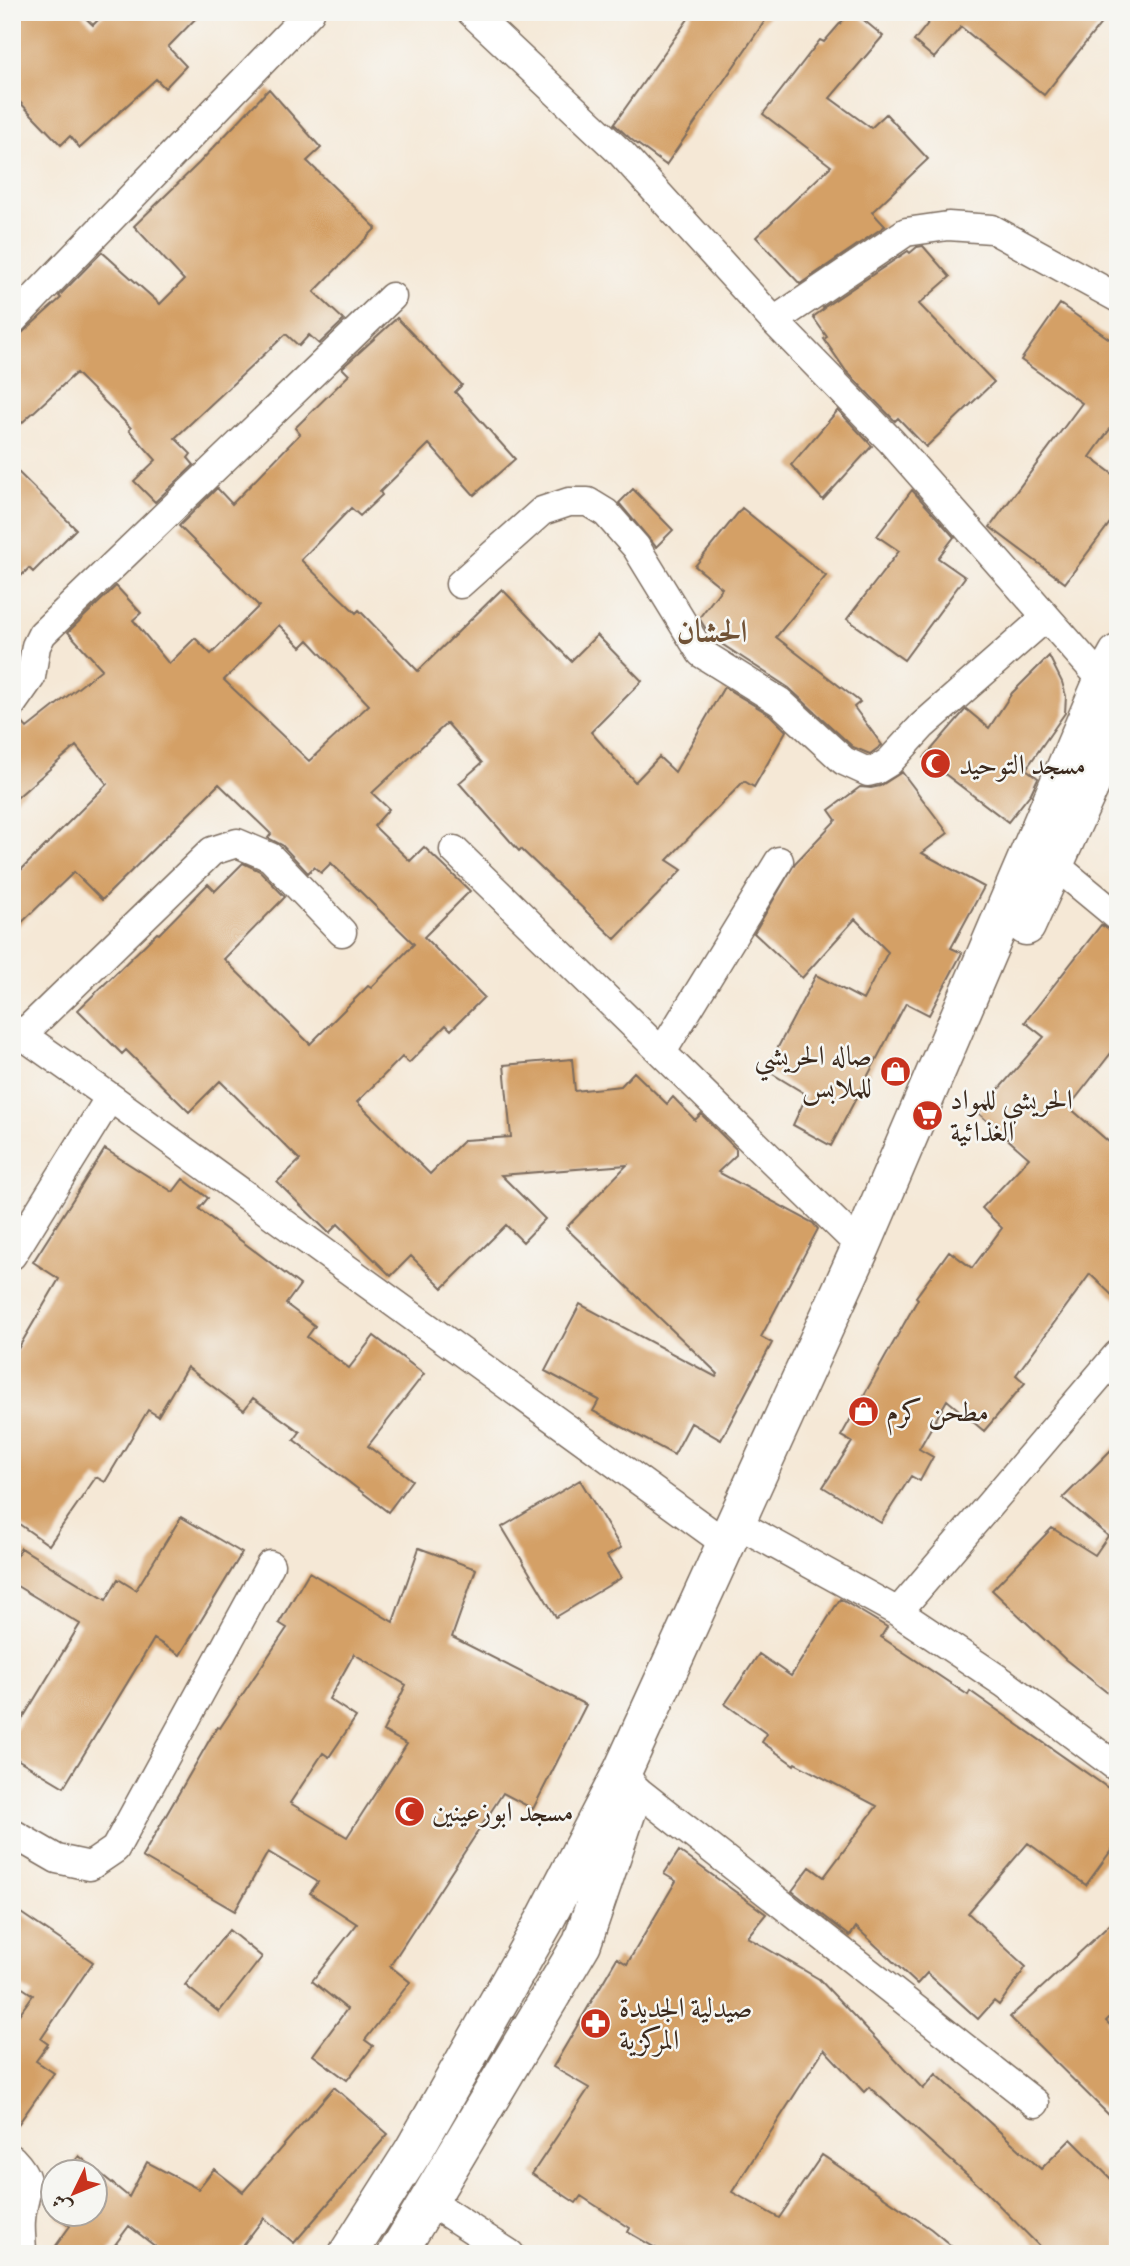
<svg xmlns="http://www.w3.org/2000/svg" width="1130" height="2266" font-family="'IM FELL English',Amiri,serif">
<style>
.building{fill:#d4a066;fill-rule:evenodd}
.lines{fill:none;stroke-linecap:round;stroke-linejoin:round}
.street-casing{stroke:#7c6c5e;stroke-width:31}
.secondary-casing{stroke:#7c6c5e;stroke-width:41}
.street{stroke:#fff;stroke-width:28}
.secondary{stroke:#fff;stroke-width:38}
.labels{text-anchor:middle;stroke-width:5;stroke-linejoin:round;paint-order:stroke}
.poi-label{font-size:28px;fill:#3b2a1e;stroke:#f6f6f2;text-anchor:start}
.quarter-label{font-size:32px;font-weight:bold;fill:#715337;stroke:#f6f6f2}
</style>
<rect width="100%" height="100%" fill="#f6f6f2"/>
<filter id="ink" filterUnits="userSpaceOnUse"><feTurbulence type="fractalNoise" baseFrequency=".0143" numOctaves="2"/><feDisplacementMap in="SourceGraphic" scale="14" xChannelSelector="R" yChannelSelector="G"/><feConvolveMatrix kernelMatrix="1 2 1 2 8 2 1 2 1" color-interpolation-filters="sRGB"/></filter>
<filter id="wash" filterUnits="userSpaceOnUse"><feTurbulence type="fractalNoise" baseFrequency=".00686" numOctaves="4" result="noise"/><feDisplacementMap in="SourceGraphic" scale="28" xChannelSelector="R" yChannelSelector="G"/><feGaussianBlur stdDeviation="1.57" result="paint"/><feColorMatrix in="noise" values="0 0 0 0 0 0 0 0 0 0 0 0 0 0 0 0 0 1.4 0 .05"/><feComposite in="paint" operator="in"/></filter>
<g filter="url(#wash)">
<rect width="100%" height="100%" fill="#f5e8d6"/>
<g id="blocks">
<path class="building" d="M12,12H79L93,25L106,12H202L168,47L186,66L165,88L156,79L80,148L70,136L61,145L12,94Z
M693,12H771L666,165L632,140L614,124Z
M850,12H854L883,36L830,98L871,128L886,114L928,159L872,212L885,226L800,284L756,237L831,166L763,114L820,40L824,42Z
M937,12H1110L1044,95L961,27L934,58L914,41Z
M269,89L321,148L307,161L376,228L314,292L344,320L319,344L309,335L299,346L286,334L175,438L191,454L188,458L194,465L155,502L134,481L156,460L129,430L131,428L76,373L12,432V342L61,298L59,296L102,252L160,304L184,280L134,226L199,163Z
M923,246L950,277L919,304L994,382L926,447L898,418L895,421L846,371L824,339L827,337L813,317L824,309L823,308L908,251L910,253L917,247Z
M1060,304L1118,345V418L1090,457L1118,478V512L1065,583L990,527L1082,403L1021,360Z
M397,318L462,385L455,392L515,459L474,495L429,444L380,492L382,495L360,516L351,508L301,560L356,613L359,610L418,671L502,589L571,661L597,635L642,681L591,732L635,782L659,757L675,772L724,687L770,715L786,731L754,787L744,781L667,860L682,870L615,939L521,849L519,851L459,783L482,763L447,723L372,793L389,809L374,826L410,861L424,847L470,891L424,937L484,997L451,1030L446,1025L409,1063L402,1057L357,1102L430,1174L464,1140L511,1137L504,1065L572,1059L575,1091L621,1086L634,1072L667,1104L673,1097L695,1120L701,1114L736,1149V1155L718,1172L813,1223L818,1229L761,1337L772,1343L721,1440L691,1423L674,1455L593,1411L599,1400L545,1371L580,1304L716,1377L718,1374L566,1228L627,1165L501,1175L545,1219L523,1242L506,1225L443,1288L411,1256L391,1276L338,1224L329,1233L277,1182L300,1160L220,1081L189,1112L126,1050L122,1054L78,1010L157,933L159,934L208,884L215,891L243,863L260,871L285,897L224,959L310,1044L368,986L371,988L414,944L331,863L321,873L314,867L308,873L282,845L268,838L271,834L219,784L102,900L74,872L12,932V879L107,784L76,746L12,802V720L19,719L27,728L102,669L68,632L116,586L141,613L133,620L169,664L195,638L211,654L259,606L179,526L217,488L232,504L300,434L295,428L349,375L342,368ZM279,625L301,647L308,640L369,705L309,761L224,680Z
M838,410L872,446L823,500L791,465Z
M12,466L76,529L33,572L29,568L12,585Z
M633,489L673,530L656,547L619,503Z
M912,490L954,537L938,558L965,577L904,660L847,619L899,551L877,536Z
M742,508L826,576L776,637L860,702L854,707L882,745L870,754L853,747L789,688L711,637L699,618L722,588L695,566Z
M1049,656L1062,682L1066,696L1065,713L1026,769L1038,778L1031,793L1008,822L924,758L966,709L989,728L1012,693Z
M902,772L948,833L922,853L984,887L951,948L962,953L929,1015L906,1003L831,1146L793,1125L807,1095L766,1070L816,975L863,1000L888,952L855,919L802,978L754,933L795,863L836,820L829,810L860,787L871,788L880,786Z
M1101,925L1118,933V1044L1069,1107L1118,1150V1301L1090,1274L1016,1375L1025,1383L984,1431L947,1400L919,1449L933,1457L920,1481L911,1476L881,1523L823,1487L852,1442L841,1436L918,1299L916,1297L949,1251L972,1268L1002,1228L982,1208L1029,1158L978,1113L1044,1037L1025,1022Z
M105,1149L173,1192L183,1179L208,1198L199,1209L300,1285L286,1304L315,1326L307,1337L349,1368L374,1336L424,1374L368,1446L412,1480L388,1512L294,1440L300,1432L253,1398L244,1410L187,1367L158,1416L148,1410L105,1482L96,1477L49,1545L12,1519V1359L59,1279L33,1262Z
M1118,1443V1701L1066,1660L992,1590L1052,1528L1095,1555L1108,1536L1063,1498Z
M580,1480L621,1548L607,1556L621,1578L556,1617L502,1527Z
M181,1517L242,1553L180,1655L154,1639L64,1787L12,1756V1736L80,1624L12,1583V1563L21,1548L106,1600L118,1579L136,1590Z
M419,1548L476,1569L452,1637L586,1705L533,1809L503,1793L390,1966L410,1982L365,2040L373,2046L347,2080L313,2055L347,2009L312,1981L357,1924L310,1893L318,1882L268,1852L235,1911L142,1857L217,1727L220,1728L287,1628L279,1623L309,1572L393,1622ZM354,1654L406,1685L383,1731L407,1744L347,1837L290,1803L323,1753L329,1757L356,1717L329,1699Z
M840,1599L887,1627L881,1637L968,1695L970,1691L1118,1795V1841L1086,1885L1028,1843L968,1913L1026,1967L999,2005L994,2001L978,2019L927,1973L917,1984L856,1927L850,1936L792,1891L810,1867L824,1877L877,1806L795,1763L794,1765L762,1742L767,1734L725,1704L759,1654L791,1676Z
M679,1851L766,1914L747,1937L819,1979L923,2089L936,2074L1041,2169L1071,2139L1118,2186V2254H1047L984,2190L869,2087L864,2092L824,2049L732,2192L779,2218L822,2155L931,2229L961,2254H666L628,2232L630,2228L581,2196L576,2203L532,2174L589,2088L553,2067L617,1958L627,1964L676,1881L664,1874Z
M12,1907L93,1962L41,2039L48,2044L36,2061L54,2073L12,2133V2018L15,2020L33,1995L12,1981Z
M1118,1917V2009L1106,2021L1118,2033V2124L1010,2017Z
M229,1930L262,1957L219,2012L185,1985Z
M334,2087L388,2134L294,2243L264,2218L236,2254H165L129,2226L108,2254H50L70,2226L54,2214H94V2172H66L79,2156L129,2197L147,2162L198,2189L214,2169L243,2192Z"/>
</g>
</g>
<g filter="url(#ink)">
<use href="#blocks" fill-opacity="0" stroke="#7c6c5e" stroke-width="2"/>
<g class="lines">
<defs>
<path id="street" d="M471,12L622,154L774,321L891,441L1103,681
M12,321L310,12
M774,321L906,232L948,226L992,229L1118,298
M460,584L542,511L569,502H588L606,513L636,547L701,653L780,702L844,761L868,772L876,770L889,762L922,726L1045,618
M12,704L31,677L36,646L42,634L392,297
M454,850L861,1247
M1054,864L1118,917
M12,1028L110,1097L725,1543
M22,1035L212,851L237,843L270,857L342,932
M662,1052L779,861
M12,1255L110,1097
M749,1530L898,1612L1004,1683L1118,1768
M898,1612L1117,1355
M626,1774L634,1788L1035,2103
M12,1833L57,1859L90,1866L115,1849L270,1565
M12,2159C37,2185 23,2189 21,2220C20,2231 22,2243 22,2254
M430,2202L510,2254"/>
<path id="secondary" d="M1026,926L1118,724
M348,2254L414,2150L545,1920L623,1770L861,1247L1103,681L1118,654
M397,2254L582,1943L633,1793"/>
</defs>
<use href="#street" class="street-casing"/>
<use href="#secondary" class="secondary-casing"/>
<use href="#street" class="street"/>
<use href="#secondary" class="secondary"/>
</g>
</g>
<defs>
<symbol id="mosque-disc" viewBox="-11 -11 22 22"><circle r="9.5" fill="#c8321e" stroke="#f6f6f2"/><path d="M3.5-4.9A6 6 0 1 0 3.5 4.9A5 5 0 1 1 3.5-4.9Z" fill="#fff"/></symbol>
<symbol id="shop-disc" viewBox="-11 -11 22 22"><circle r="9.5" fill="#c8321e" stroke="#f6f6f2"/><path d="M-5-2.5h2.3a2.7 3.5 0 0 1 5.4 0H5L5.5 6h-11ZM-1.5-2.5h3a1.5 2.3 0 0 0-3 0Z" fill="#fff"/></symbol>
<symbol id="supermarket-disc" viewBox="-11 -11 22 22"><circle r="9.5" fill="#c8321e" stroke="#f6f6f2"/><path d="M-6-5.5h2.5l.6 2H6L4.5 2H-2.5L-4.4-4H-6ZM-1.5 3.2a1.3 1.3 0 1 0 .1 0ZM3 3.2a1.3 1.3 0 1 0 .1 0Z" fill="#fff"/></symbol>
<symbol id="pharmacy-disc" viewBox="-11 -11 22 22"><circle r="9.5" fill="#c8321e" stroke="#f6f6f2"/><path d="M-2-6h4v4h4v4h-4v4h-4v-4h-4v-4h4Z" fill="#fff"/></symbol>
</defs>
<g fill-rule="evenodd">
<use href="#mosque-disc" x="918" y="746" width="35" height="35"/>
<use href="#shop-disc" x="878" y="1054" width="35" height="35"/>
<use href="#supermarket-disc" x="910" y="1098" width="35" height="35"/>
<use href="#shop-disc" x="846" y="1394" width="35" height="35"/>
<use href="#mosque-disc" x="392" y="1794" width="35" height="35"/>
<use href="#pharmacy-disc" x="578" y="2006" width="35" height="35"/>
</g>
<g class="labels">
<g class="poi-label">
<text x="959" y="774">مسجد التوحيد</text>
<text x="872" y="1065" text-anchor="end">صاله الحريشي<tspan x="872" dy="32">للملابس</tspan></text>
<text x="950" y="1109">الحريشي للمواد<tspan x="950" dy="32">الغذائية</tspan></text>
<text x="886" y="1421">مطحن كرم</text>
<text x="432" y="1821">مسجد ابوزعينين</text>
<text x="619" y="2017">صيدلية الجديدة<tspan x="619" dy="32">المركزية</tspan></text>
</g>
<g class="quarter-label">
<text x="712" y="642">الحشان</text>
</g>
</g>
<rect width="1130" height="2266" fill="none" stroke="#f6f6f2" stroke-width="42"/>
<g transform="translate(74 2193) rotate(227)"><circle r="33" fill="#f6f6f2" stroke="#aba49d" stroke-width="2"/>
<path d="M0-5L12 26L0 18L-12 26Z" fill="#c8321e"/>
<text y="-10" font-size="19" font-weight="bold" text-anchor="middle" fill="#3b2a1e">ش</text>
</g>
</svg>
